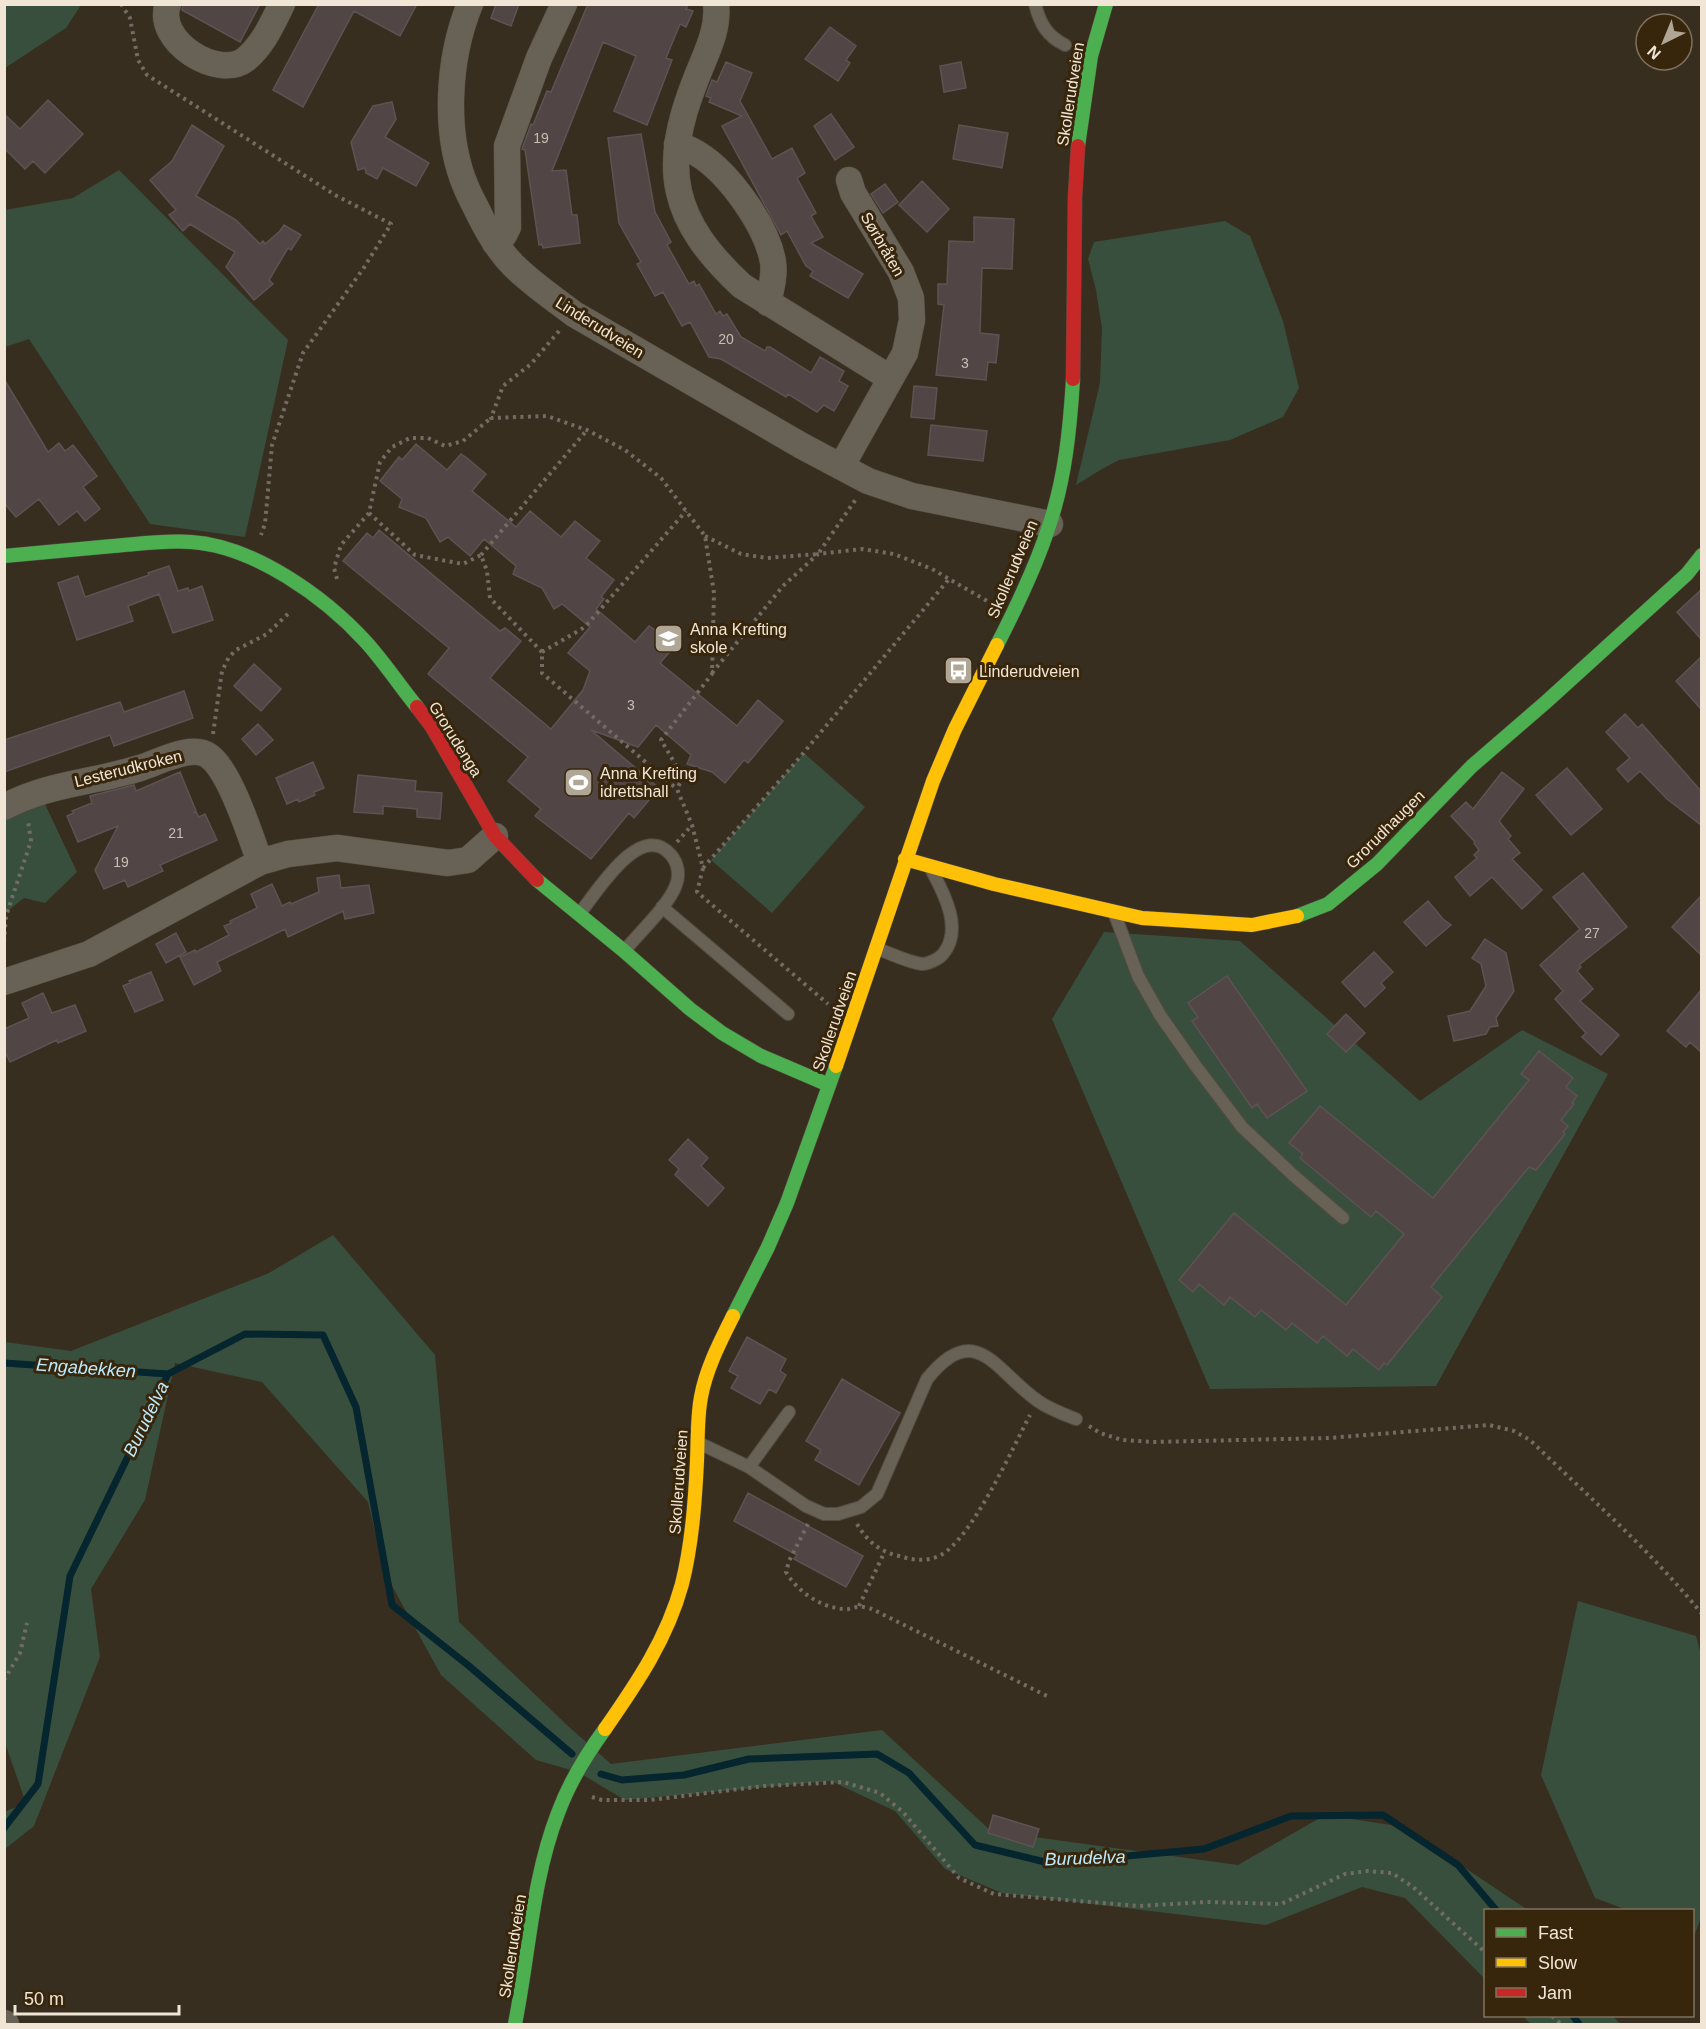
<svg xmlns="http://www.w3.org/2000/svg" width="1706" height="2029" font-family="Helvetica,sans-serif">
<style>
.green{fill:#394f3d}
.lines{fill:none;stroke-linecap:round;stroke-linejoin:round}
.stream{stroke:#05252f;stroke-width:7}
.building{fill:#514645;stroke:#5e5352;stroke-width:1.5}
.lane-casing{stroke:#544c40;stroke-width:14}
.street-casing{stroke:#544c40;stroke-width:27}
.fast-casing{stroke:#544c40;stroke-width:15}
.slow-casing{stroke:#544c40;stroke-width:15}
.jam-casing{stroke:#544c40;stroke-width:15}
.path{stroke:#726c63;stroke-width:4;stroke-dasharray:3 4.5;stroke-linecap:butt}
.lane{stroke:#686156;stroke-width:12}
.street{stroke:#686156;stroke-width:26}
.fast{stroke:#4caf50;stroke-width:14}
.slow{stroke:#ffc107;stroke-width:14}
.jam{stroke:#c62828;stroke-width:14}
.labels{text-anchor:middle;stroke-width:6;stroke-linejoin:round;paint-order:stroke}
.number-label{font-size:14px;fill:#c9beb2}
.street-label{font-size:16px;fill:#f1e6d6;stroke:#37260b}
.poi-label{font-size:16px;fill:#f1e6d6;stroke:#37260b;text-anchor:start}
.water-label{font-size:18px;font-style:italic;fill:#bdeafd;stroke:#37260b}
</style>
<rect width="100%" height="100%" fill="#372e20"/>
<path class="green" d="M5,4H81V5L66,28L5,68Z
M119,170L288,340L245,537L150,524L29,339L5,347V210L73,198Z
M1225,221L1250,236L1283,321L1299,388L1283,417L1230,440L1119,460L1102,469L1076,485L1100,383L1102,328L1096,290L1088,259L1094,242Z
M804,753L865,807L772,913L711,860Z
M44,802L77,872L45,903L24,898L5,913V814Z
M1104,932L1240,941L1420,1101L1522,1030L1608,1074L1436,1386L1210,1389L1052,1019Z
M333,1235L435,1355L459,1622L568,1726L611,1764L882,1730L991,1831L1238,1865L1325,1815L1404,1827L1528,1910H1486L1485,1979L1405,1898L1362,1887L1266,1925L1002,1893L945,1869L895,1811L831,1781L625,1800L578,1772L536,1760L441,1675L385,1573L368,1502L262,1382L175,1363L145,1500L91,1589L100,1657L34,1826L5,1849L4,1812L26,1803L5,1743V1342L71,1351L269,1273Z
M1578,1601L1696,1636L1702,1658V1915L1694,1936L1692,1910H1627L1595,1898L1541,1775Z
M1522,2016H1613L1620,2024H1531Z"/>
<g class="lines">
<path class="stream" d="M4,1363L168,1374
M601,1774L622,1780L684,1775L749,1759L877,1754L909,1773L975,1845L1049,1863L1204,1849L1291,1816L1383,1815L1458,1865L1496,1910
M4,1828L38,1784L70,1576L168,1374L245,1334L323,1335L356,1407L392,1605L469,1666L572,1754
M1573,2016L1579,2024"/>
</g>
<path class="building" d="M183,4H260L240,42L182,10Z
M319,4H417L400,36L354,11L303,107L273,90Z
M496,4H519L511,26L491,18Z
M588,4H688L686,9L693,11L686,27L680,24L666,58L672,60L647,125L614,111L636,56L603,42L552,171L566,170L572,215H577L580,243L543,248L542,244L539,245L525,150L522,149L531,124L533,125L547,91L551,92Z
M830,27L856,46L846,60L850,63L838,81L805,59Z
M726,62L752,73L740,101L772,159L792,148L805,173L797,178L816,213L811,216L823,237L811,243L863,274L848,298L810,276L813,271L806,266L787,231L781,235L722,126L742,116L709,102L711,98L706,96L712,80L717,82Z
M961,62L966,88L944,92L940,66Z
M48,100L83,134L45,173L33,161L25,169L4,148V114L20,129Z
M392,102L396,119L385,137L429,163L416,186L383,168L377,179L366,173L365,168L358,170L351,142L373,106Z
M831,114L854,147L835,160L814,126Z
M192,125L224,146L196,196L236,220L260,244L263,241L265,244L280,231L284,225L301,235L291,250L288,248L269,280L273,284L254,300L226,267L235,252L190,224L183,231L169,215L176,210L150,180L172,161Z
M959,125L1008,133L1002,168L953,159Z
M641,134L655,212L671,242L667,245L689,284L694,281L696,286L699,284L716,314L720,311L723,316L727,314L741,337L765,351L767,347H770L811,373L820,357L844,371L839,381L848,386L834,411L824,405L817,412L788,394L786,397L721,359L709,357L690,322L682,326L663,292L655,296L637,264L641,262L619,223L608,138Z
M922,181L949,209L927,232L899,205Z
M885,184L898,202L883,213L871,194Z
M974,217L1014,219L1012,269L982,268L980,333L999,335L996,363L988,362L986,380L936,375L944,305L938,304V284H947L949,241L974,242Z
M4,379L48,452L59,443L65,451L73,445L97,476L83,487L100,509L85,521L77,511L59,525L39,499L16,517L4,503Z
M914,386L937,388L934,419L911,417Z
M931,425L987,431L983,461L928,455Z
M416,444L447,470L461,454L467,458L486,474L472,491L516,527L530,511L561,537L575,521L596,538L600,541L586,558L614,580L601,597L604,599L596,609L635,642L649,626L655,630L674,647L660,663L737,726L758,700L783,721L748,763L744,760L725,783L712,772L687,764L691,755L656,725L638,747L591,730L659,788L634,818L629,813L591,859L535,816L541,809L508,781L528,757L428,674L449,648L343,561L367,533L373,538L379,530L500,631L505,628L521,641L490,678L551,729L583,690L590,671L568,653L590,627L562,604L554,609L542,588L513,574L516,566L484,539L470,556L448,537L440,542L426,518L399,507L402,499L380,481L399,457L402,460Z
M169,566L178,591L188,588L189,591L202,586L213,620L173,633L159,594L128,606L133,621L77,640L58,583L78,576L85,597L149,575L148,573Z
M1701,590V639L1677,612Z
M1701,657V709L1676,681Z
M254,664L281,689L261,711L234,686Z
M184,691L193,718L114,746L110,735L4,772V740L120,702L124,712Z
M1625,714L1638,728L1642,724L1701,791V825L1667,799L1640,771L1628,782L1617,769L1630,758L1606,732Z
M258,724L273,740L256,755L242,739Z
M313,762L324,788L314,792L315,795L299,802L298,799L287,804L276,778Z
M1567,768L1602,809L1571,835L1536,795Z
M180,772L196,811L193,813L196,812L199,817L205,814L217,840L160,865L163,871L128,887L125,880L104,889L95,870L118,826L78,842L67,816L74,813L72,811L92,803L90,796L134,785L136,791Z
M1502,772L1524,789L1499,821L1511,836L1508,839L1520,853L1512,859L1542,890L1522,909L1492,877L1470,896L1455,877L1477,858L1474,855L1479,850L1474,843L1475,842L1451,816L1466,802L1473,809Z
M358,775L416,781L415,791L442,793L440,819L417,817V809L383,806V814L354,812Z
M1583,873L1627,927L1579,965L1581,967L1577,971L1593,989L1580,1001L1619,1035L1601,1055L1582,1037L1586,1033L1555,999L1563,991L1540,965L1580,929L1553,897Z
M339,875L341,888L369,885L374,913L345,919L343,911L288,937L285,929L217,962L221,971L194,985L180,957L195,950L196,952L229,935L224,926L231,923L230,921L257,908L251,894L272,884L282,906L290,902L291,904L319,892L317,878Z
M1701,896V955L1672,927Z
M1428,901L1443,919L1451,925L1426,946L1404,922Z
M176,933L186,952L166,963L156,944Z
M1485,939L1506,953L1514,991L1496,1018L1498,1026L1490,1027L1486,1034L1454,1041L1448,1016L1470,1011L1486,986L1481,964L1472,958Z
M1374,952L1393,972L1381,983L1385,988L1365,1007L1342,982Z
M151,972L163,1000L135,1012L123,986L130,983L129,981Z
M1227,976L1307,1091L1267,1118L1257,1104L1252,1108L1192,1021L1198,1017L1188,1003Z
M1701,990V1052L1690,1042L1686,1047L1667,1031Z
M43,993L52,1013L75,1005L86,1031L58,1043L57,1040L10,1062L4,1050V1029L29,1018L22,1003Z
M1346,1014L1365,1033L1346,1052L1327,1034Z
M1539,1051L1573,1078L1566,1087L1577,1096L1572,1103L1574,1104L1561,1120L1568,1126L1563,1132L1565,1134L1536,1170L1529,1167L1431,1287L1442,1297L1387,1365L1384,1363L1379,1370L1353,1349L1347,1356L1323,1336L1317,1343L1292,1323L1286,1330L1261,1310L1255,1317L1230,1297L1224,1305L1199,1284L1193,1292L1179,1280L1234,1213L1346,1305L1404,1234L1376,1211L1371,1217L1300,1158L1303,1154L1289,1143L1320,1106L1433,1198L1529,1080L1521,1074Z
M688,1139L708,1158L701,1166L724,1188L708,1206L675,1175L679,1169L669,1160Z
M747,1337L786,1359L780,1371L786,1375L776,1393L769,1389L760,1404L731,1388L738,1376L729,1371Z
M842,1379L900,1413L859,1485L815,1460L821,1450L806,1441Z
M748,1493L863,1556L846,1587L794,1559L797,1555L734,1521Z
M993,1815L1039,1829L1033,1847L988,1833Z"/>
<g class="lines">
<defs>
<path id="lane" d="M1035,4C1040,24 1047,36 1065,45
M662,907L788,1014
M580,913C597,892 641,819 671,855C678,863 680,875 676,885C669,905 639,933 625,950
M1115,915L1138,976L1160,1015L1195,1065L1242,1127L1293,1175L1343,1218
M878,949C892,954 907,962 922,964C928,964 939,959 943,954C963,930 945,895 932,871
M699,1443L749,1467L806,1506L824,1514H838L861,1507L877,1494L927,1379C976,1318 995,1371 1038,1401C1049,1409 1063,1414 1076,1419
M749,1467L789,1412"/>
<path id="street" d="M168,4C154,41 219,81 246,59C263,45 272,24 282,4
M470,4C448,58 443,133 466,187C470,197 476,207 480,216C489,234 499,251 513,265C531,283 553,298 574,314L802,446L868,481L912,496L1050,524
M716,4C719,31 705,55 696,79C660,169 671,220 742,286L890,378
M677,144C684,147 692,150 698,154C729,173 767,226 773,262C775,275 771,290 768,303
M495,243L504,235L508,227L507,146L539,58L564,4
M841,467L905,353L912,320L911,298L901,272L853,193L849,180
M4,807C50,783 92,783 140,768C157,763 192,743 209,756C230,771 250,835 260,862
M4,982L89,954L260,862L288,854L337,848L448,863L468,860L495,836
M4,2023L6,2024"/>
<path id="fast" d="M1078,146L1091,56L1106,4
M4,556C40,553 77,549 113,546C139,544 165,540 191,542C254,546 325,597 366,642C384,662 400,686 417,707
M997,645C1017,606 1036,567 1049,526C1065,479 1070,429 1073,379
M537,880L624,951L690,1009L722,1033L761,1056L829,1085
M1297,916L1328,904L1377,864L1472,766L1546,702L1687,574L1702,555
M733,1316L768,1247L787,1203L836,1066
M515,2024C529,1954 532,1880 558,1813C569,1783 586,1755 605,1729"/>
<path id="slow" d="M905,859L994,884L1142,918L1252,925L1297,916
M836,1066L933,781L955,729L997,645
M605,1729C637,1683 667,1639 682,1584C692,1544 695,1502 697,1461C698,1440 697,1418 701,1397C706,1369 720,1342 733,1316"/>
<path id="jam" d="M1073,379L1075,197L1078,146
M417,707L432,727L495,836L537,880"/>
</defs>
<use href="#lane" class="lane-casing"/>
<use href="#street" class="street-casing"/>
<use href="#fast" class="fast-casing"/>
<use href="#slow" class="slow-casing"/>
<use href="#jam" class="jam-casing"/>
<path class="path" d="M121,4L130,18L138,60L147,75L335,195L391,224L363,269L303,353L272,445L265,524L261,535
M559,331L531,364L503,386L491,418L547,416L587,430L625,450L661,478L705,536L714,593L712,674L661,740L683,777L677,789L692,825L703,868L697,892L828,1004
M369,513L415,555L463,564L481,555L487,571L490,598L542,652V673L677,789
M705,536L741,554L767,558L818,554L856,499
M481,555L587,430
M337,579L334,568L341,545L369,513L380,462L392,447L410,438H428L445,446L463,441L491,418
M542,652L585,627L686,511
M712,673L783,586L818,554L862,549L894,554L932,569L989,602
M213,734L222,671L229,657L236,650L267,634L291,611
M677,842L692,825
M703,868L795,763L949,579
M4,942L6,916L31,841L28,821
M1089,1426L1100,1433L1122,1440L1153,1442L1329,1438L1489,1425L1514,1431L1530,1440C1589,1497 1650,1550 1702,1614
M808,1524L789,1561L786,1572C797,1591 821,1608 844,1609C849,1610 853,1607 858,1607C862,1606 868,1608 872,1609L1049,1697
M857,1524C867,1541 880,1552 899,1556C912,1560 925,1562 939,1556C971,1541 1012,1449 1030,1415
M859,1606L884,1553
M4,1680L20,1653L27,1623
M592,1797L602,1800H650L764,1786L843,1782L880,1793L902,1811L959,1878L994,1894L1139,1906L1206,1902L1281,1904L1345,1874L1368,1871L1392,1873L1413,1887L1486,1953
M1552,2016L1561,2024"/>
<use href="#lane" class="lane"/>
<use href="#street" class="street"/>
<use href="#fast" class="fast"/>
<use href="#slow" class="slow"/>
<use href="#jam" class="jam"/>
</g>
<defs>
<symbol id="school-square" viewBox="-11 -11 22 22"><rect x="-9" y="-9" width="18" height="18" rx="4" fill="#b0a696" stroke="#37260b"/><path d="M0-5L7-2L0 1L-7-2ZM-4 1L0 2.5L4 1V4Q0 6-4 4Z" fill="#fff"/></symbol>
<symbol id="bus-square" viewBox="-11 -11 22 22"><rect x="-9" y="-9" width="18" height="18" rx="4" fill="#b0a696" stroke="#37260b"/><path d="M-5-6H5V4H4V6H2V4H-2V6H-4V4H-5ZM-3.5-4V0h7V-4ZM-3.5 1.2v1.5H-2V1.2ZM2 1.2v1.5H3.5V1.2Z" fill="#fff"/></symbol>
<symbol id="stadium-square" viewBox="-11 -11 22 22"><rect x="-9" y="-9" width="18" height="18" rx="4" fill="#b0a696" stroke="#37260b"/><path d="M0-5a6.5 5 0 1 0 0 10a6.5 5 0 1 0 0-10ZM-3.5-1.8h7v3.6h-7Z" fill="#fff"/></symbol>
</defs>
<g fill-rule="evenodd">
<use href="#school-square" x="652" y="622" width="33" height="33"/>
<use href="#bus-square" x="942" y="654" width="33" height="33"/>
<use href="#stadium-square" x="562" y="766" width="33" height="33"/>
</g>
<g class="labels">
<g class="number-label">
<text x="541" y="143">19</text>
<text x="726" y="344">20</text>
<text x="965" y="368">3</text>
<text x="631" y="710">3</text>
<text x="176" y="838">21</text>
<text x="121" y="867">19</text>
<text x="1592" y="938">27</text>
</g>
<g class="street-label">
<text transform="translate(1070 94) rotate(-81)" y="6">Skollerudveien</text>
<text transform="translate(883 244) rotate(60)" y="6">Sørbråten</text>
<text transform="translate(600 327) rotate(32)" y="6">Linderudveien</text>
<text transform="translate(1012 569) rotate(-67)" y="6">Skollerudveien</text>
<text transform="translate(456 739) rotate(58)" y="6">Grorudenga</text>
<text transform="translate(128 768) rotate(-14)" y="6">Lesterudkroken</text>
<text transform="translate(1385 829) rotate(-45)" y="6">Grorudhaugen</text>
<text transform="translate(834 1021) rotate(-71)" y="6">Skollerudveien</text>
<text transform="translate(678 1482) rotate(-86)" y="6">Skollerudveien</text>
<text transform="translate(512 1946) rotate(-81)" y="6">Skollerudveien</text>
</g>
<g class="poi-label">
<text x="690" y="635">Anna Krefting<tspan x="690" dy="18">skole</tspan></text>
<text x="979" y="677">Linderudveien</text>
<text x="600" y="779">Anna Krefting<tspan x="600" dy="18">idrettshall</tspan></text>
</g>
<g class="water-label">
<text transform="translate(86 1368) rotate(4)" y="6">Engabekken</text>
<text transform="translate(146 1419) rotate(-64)" y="6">Burudelva</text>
<text transform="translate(1085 1858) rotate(-2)" y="6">Burudelva</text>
</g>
</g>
<rect width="1706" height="2029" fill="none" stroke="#f1e6d6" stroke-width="12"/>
<rect x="1484" y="1909" width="210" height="108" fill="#37260b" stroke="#81735c" stroke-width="1.5"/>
<rect x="1496" y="1928" width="30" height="9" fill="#4caf50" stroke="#81735c" stroke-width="1.5"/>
<text x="1538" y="1939" font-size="18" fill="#f1e6d6">Fast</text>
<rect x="1496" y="1958" width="30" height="9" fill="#ffc107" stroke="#81735c" stroke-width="1.5"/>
<text x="1538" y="1969" font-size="18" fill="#f1e6d6">Slow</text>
<rect x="1496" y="1988" width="30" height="9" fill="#c62828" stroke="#81735c" stroke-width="1.5"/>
<text x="1538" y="1999" font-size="18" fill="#f1e6d6">Jam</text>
<g transform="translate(1664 42) rotate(223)"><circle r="28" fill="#37260b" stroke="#81735c" stroke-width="1.5"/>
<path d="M0-4.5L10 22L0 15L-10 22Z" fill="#b0a696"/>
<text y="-9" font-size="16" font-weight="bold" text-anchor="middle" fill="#f1e6d6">N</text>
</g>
<path d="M15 2005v9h164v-9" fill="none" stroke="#f1e6d6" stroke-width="3"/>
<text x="24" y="2005" font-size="18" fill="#f1e6d6" stroke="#37260b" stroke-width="4.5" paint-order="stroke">50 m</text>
</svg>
